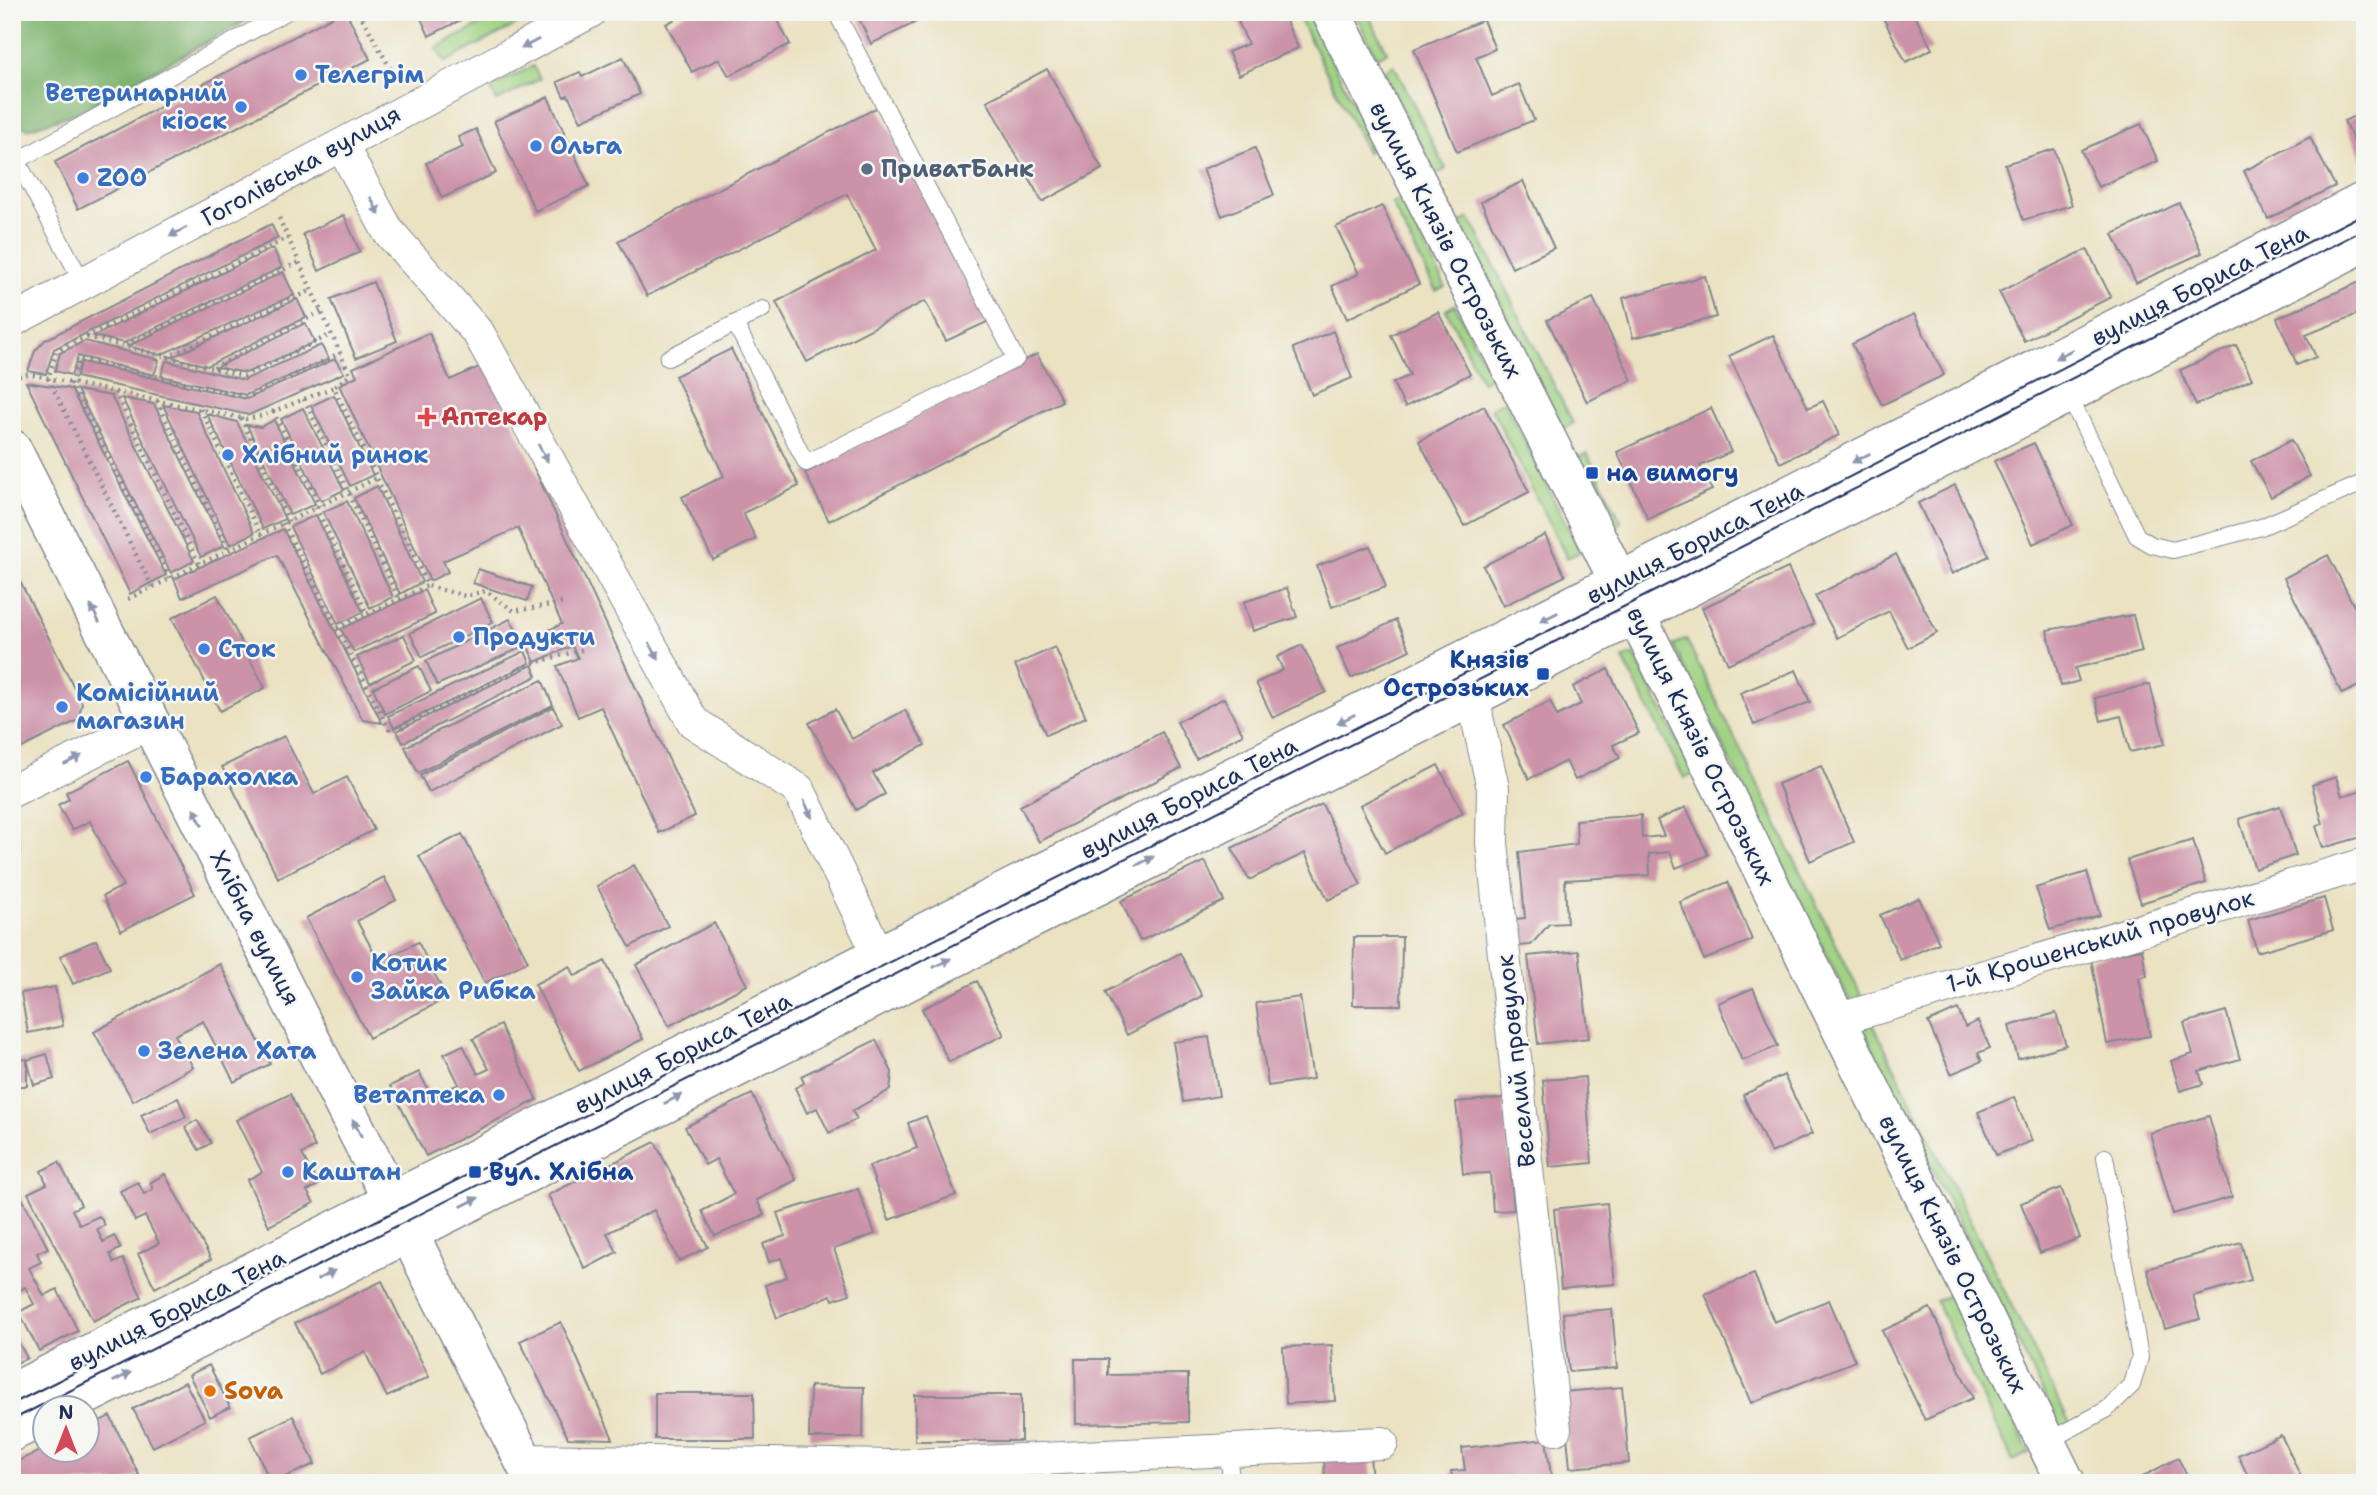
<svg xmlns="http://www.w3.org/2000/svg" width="2377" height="1495" font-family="'Shantell Sans',sans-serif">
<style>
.green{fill:#a0d282;stroke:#5e8070;stroke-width:2}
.forest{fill:#80b470;stroke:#4e7267;stroke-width:2}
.building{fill:#cc92a8}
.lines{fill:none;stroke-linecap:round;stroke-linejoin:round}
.lane-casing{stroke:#838890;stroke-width:18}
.street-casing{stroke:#838890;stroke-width:34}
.secondary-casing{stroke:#838890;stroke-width:41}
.path{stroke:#838890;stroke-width:4.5;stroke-dasharray:2 5;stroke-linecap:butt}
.lane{stroke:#fff;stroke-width:16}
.street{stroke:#fff;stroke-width:32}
.secondary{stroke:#fff;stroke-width:38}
.tram{stroke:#1b2f5e;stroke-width:2}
.oneway{fill:#8d97ae}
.shop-dot{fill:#3f7fe0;stroke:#f6f6f2;stroke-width:2.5}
.service-dot{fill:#5c6f8a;stroke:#f6f6f2;stroke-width:2.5}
.health-dot{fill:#e0444e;stroke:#f6f6f2;stroke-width:2.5}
.transit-dot{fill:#1a4fb4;stroke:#f6f6f2;stroke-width:2.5}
.food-dot{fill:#e8710a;stroke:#f6f6f2;stroke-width:2.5}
.labels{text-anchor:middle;stroke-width:5;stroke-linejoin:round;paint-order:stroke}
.shop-label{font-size:24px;font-weight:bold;fill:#366cbe;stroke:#f6f6f2;text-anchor:start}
.street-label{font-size:24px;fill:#1b2f5e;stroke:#f6f6f2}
.service-label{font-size:24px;font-weight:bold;fill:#4e5e75;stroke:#f6f6f2;text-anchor:start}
.health-label{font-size:24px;font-weight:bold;fill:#be3a42;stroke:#f6f6f2;text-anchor:start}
.transit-label{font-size:24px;font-weight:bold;fill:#164399;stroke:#f6f6f2;text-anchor:start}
.food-label{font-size:24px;font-weight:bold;fill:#c56008;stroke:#f6f6f2;text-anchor:start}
</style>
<rect width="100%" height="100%" fill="#f6f6f2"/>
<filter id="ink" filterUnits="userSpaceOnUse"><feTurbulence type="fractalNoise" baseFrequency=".0143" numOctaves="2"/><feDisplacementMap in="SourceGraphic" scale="14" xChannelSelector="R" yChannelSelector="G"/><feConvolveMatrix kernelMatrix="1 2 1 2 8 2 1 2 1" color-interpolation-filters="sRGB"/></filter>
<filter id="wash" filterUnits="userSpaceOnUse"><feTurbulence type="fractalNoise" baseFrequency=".00686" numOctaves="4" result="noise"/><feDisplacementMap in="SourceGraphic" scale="28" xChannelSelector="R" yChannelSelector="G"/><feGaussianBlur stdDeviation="1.57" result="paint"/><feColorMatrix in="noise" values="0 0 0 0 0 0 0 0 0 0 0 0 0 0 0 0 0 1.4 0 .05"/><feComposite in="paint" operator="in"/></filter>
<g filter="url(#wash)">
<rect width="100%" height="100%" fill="#ebe2c2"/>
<path class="green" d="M504,12H533L535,15L445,62L436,48Z
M1296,12H1307L1376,148L1367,152Z
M1354,12H1367L1387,52L1377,57Z
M1394,65L1446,169L1435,175L1383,71Z
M533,66L540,79L497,101L490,88Z
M1401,199L1445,286L1436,291L1392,204Z
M1470,218L1573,423L1563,429L1460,223Z
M1455,305L1491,377L1482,382L1446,310Z
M1504,401L1580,552L1567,558L1491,408Z
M1587,453L1621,521L1615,533L1577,458Z
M1686,639L1865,1003L1853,1008L1673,645Z
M1634,654L1693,774L1684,778L1623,659Z
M1870,1018L2070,1424L2061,1429L1859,1021Z
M1951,1294L2029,1453L2013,1461L1936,1301Z"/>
<path class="forest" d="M12,12H262L79,112L28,129L12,122Z"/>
<g id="blocks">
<path class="building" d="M341,12H346L370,59L78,209L55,162Z
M418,12H477L429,36Z
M688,12H773L790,44L729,76L719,59L692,72L666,24Z
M861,12H925L927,17L871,44L857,14Z
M1234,12H1282L1298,48L1239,75L1228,52L1248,44Z
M1880,12H1913L1932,49L1906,62Z
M1483,20L1495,49L1476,57L1492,96L1519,84L1534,120L1457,152L1414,49Z
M623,57L640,94L581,121L568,95L564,97L557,82L580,72L582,77Z
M1047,69L1102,169L1042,202L987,101Z
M548,97L589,186L535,211L494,121Z
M878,107L989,321L946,341L925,301L807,362L776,302L876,250L847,194L647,296L618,241Z
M2365,111V165L2344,121Z
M2141,124L2158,161L2098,187L2081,150Z
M476,129L496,173L442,198L426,163L463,147L458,137Z
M2310,137L2335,186L2268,219L2244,171Z
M1255,148L1274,195L1222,216L1203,169Z
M2054,149L2072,205L2023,220L2005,164Z
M1523,181L1554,248L1512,268L1481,202Z
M2179,203L2202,253L2136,283L2113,234Z
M1382,206L1419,284L1347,319L1332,286L1359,274L1336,227Z
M344,215L360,252L319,271L303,234Z
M271,224L278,238L54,349L46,374L28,371L35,351L45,340Z
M273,248L282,267L124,343L94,336Z
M2087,249L2111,297L2024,341L1999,292Z
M283,272L294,295L160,355L128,346Z
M1705,276L1716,317L1633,338L1623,298Z
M2362,281L2365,311L2306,335L2316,357L2297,365L2277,318Z
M373,282L397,341L356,358L331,299Z
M1593,298L1632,380L1587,402L1547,320Z
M297,299L306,317L207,366L172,357Z
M1438,312L1470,374L1405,407L1393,383L1410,375L1391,335Z
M1914,314L1944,375L1882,405L1852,344Z
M305,323L315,342L246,373L217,367Z
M1333,331L1352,378L1312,395L1293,348Z
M429,333L450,380L486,364L695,816L659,833L601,707L578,717L557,666L578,658L572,646L535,662L525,641L562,624L518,528L443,561L448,572L430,581L339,385L357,376L353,368Z
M1773,335L1808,408L1823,401L1839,435L1780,463L1729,356Z
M85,341L159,360L154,375L78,356L71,375L55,371L60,353Z
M321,345L329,359L246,395L161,376L166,361L244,380Z
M2236,345L2252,379L2196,405L2180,370Z
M731,349L799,486L743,513L756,539L713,560L682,497L724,476L675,376Z
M1037,354L1062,401L829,521L805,473Z
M335,359L344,373L249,415L76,377L81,362L247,399Z
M26,382L71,389L166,575L130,594Z
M77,390L111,396L194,561L171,573Z
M334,395L373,475L350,486L311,406Z
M122,398L154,404L224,546L201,557Z
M163,405L196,411L254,533L230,545Z
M1484,406L1529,492L1464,526L1419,441Z
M303,408L344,490L321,501L281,419Z
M1711,408L1731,452L1700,466L1712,490L1648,519L1617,452Z
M207,414L237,422L285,519L263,529Z
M274,420L315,504L290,515L247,425L261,427Z
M2291,440L2310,476L2271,497L2251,461Z
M2034,443L2073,525L2033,544L1994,461Z
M1955,485L1989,556L1952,574L1918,503Z
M377,486L422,582L400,594L354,498Z
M347,501L393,597L370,608L323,512Z
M316,515L363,612L338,624L290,527Z
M283,529L382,723L363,720L277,555L182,598L174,579Z
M1545,535L1565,576L1503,606L1483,566Z
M1370,546L1386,587L1332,607L1317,566Z
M1896,554L1937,633L1908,648L1889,611L1837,638L1815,596Z
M2328,555L2354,606L2365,601V622L2362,623L2365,629V683L2342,694L2284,578Z
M12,566L82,703L78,720L12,753V689L19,685L12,673Z
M1788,568L1814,624L1728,664L1702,608Z
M478,569L532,587L527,601L473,583Z
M1287,588L1297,617L1253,631L1244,602Z
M424,590L435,614L354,652L341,629Z
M217,595L265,688L220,711L172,618Z
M481,598L493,622L422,657L410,633Z
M2133,615L2142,652L2075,668L2079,681L2061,686L2047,630Z
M510,619L525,646L437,685L426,661Z
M1396,620L1410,650L1351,678L1337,648Z
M404,635L416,660L370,683L357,657Z
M1302,645L1326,692L1273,718L1256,683L1283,670L1277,657Z
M1055,647L1086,717L1046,735L1015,665Z
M525,651L530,663L394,728L388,716Z
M532,665L537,676L403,743L397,731Z
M419,666L431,691L385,714L373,688Z
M1608,669L1639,733L1613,745L1620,758L1575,780L1566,761L1529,779L1504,725L1550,701L1557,716L1581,704L1573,687Z
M1796,670L1810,702L1754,725L1740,693Z
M542,680L553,705L418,773L405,747Z
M2150,684L2165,744L2130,752L2121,716L2101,721L2095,698Z
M1224,698L1243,734L1196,759L1177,722Z
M553,707L562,724L429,792L420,775Z
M835,709L852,739L905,710L925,745L873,773L885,794L856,810L809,723Z
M1162,732L1181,768L1039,842L1020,806Z
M284,736L314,794L347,777L374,830L278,878L222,767Z
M128,761L195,894L121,931L103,896L123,886L90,821L72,830L58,805L69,799L66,792Z
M1438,765L1463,813L1385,853L1360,805Z
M1821,766L1854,842L1810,861L1778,784Z
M2336,777L2342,796L2365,789V836L2323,848L2316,826L2323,824L2312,785Z
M1322,804L1361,885L1328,900L1305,853L1249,880L1232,848Z
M2280,806L2296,855L2255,869L2239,819Z
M1686,807L1708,855L1676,868L1670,852L1649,854L1650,875L1565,880L1567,923L1549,924L1531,945L1518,946L1515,919L1525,918L1519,852L1577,844L1576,820L1641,815L1642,838L1664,836L1657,820Z
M462,834L528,961L485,983L419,856Z
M12,836H19L20,854L12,855Z
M2193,840L2206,883L2141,903L2127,860Z
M1205,861L1224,901L1140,941L1121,901Z
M634,865L668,926L630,947L597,886Z
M2087,872L2100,915L2050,930L2036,888Z
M384,877L396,900L357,921L379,962L418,942L447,998L369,1038L306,918Z
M1728,882L1752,940L1704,960L1680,902Z
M1919,898L1939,943L1900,960L1880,915Z
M2324,898L2333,930L2257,952L2248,920Z
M714,923L747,985L669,1026L636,965Z
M1354,937H1402L1401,1005H1353Z
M96,940L110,968L73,984L60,956Z
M2142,949L2147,976L2139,978L2150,1036L2107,1044L2091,959Z
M1579,951L1589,1038L1538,1044L1528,956Z
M1180,953L1202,996L1127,1035L1105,992Z
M605,961L643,1039L579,1071L535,984L570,966L575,976Z
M220,964L270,1064L234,1082L203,1021L175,1035L193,1067L133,1101L94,1032Z
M977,981L1004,1035L949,1062L922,1009Z
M55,987L63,1026L28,1033L21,993Z
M1753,988L1778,1046L1742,1061L1718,1003Z
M1300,997L1313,1079L1268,1086L1256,1003Z
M1958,1009L1965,1027L1978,1021L1990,1048L1978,1053L1982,1061L1951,1074L1928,1022Z
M2226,1011L2240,1059L2199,1071L2203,1084L2180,1091L2171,1061L2193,1054L2184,1023Z
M2056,1013L2066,1045L2018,1059L2009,1026Z
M500,1025L537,1100L426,1156L390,1086L419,1072L432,1097L459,1084L444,1054L463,1045L478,1074L489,1069L473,1039Z
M1209,1037L1219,1096L1183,1102L1173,1042Z
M876,1040L892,1072L890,1090L852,1111L857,1119L829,1133L817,1108L807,1113L795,1088L804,1083L801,1076Z
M47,1054L54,1079L34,1085L27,1060Z
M27,1059V1086H13L12,1060Z
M1784,1075L1812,1134L1771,1153L1743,1095Z
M1585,1077L1592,1163L1550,1167L1543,1080Z
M290,1094L315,1147L302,1154L318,1185L307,1191L314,1203L269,1226L247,1180L262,1172L236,1120Z
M752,1094L796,1180L757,1200L764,1215L715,1236L702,1211L734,1194L716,1159L705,1165L685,1127Z
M2014,1097L2032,1141L1996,1155L1978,1112Z
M178,1098L186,1117L150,1134L141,1115Z
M1504,1098L1514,1210L1493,1211L1490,1173L1463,1174L1456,1102Z
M926,1116L956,1195L889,1220L869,1166L917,1148L908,1123Z
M2209,1116L2232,1197L2173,1214L2150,1133Z
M197,1120L211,1143L199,1150L185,1127Z
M655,1142L708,1247L679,1261L654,1210L607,1233L617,1252L585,1269L548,1195Z
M59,1162L81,1205L72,1210L80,1225L99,1216L105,1225L97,1229L103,1242L114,1236L121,1248L110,1254L114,1263L123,1259L142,1297L93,1321L28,1193L47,1184L41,1171Z
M165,1174L211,1259L155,1288L138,1254L159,1243L145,1216L135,1221L120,1191L138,1182L144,1194L153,1189L150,1183Z
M12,1179L48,1248L37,1253L41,1262L29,1268L44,1296L57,1289L78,1331L39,1351L19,1312L34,1304L25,1287L12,1294Z
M2061,1188L2080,1238L2040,1253L2021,1203Z
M858,1189L875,1234L834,1249L850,1294L833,1300L831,1295L777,1318L765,1285L787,1277L781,1258L769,1262L763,1244L785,1236L777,1213Z
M1607,1203L1615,1284L1561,1289L1554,1209Z
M2241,1242L2251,1280L2193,1296L2200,1319L2165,1329L2147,1269Z
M1754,1274L1774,1322L1829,1300L1855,1361L1751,1403L1705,1294Z
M382,1281L429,1377L387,1397L365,1352L320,1374L295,1323Z
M1930,1308L1973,1398L1925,1420L1882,1331Z
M1612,1309L1617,1368L1569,1372L1563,1313Z
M561,1322L613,1439L568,1438L520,1341Z
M15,1336L27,1358L12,1365V1337Z
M1332,1345L1335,1401L1286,1404L1283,1347Z
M1075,1359H1108V1375L1188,1374V1422L1076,1424Z
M209,1365L230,1407L210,1417L189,1375Z
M185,1382L205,1420L153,1447L133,1409Z
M810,1386L864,1387L863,1438H809Z
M1622,1387L1629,1463L1570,1468L1563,1392Z
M655,1393H754L755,1439H655Z
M915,1395H1021V1441H915Z
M110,1416L139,1475L123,1483H12V1464L46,1448L88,1450V1427Z
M293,1416L315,1464L271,1483L250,1437Z
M2281,1435L2304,1483H2251L2238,1455Z
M1546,1439L1552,1483H1453L1451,1471L1465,1470L1462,1448Z
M1370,1455L1372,1483H1325L1324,1456Z
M2178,1458L2191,1483H2130Z"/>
</g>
</g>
<g filter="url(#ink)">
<use href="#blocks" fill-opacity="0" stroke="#838890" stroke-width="2"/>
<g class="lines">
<defs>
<path id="lane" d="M13,153L83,283
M17,161L286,12
M736,325L806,463L1016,359L836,12
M668,358L763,309
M2068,394L2137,536L2152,545L2173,550L2261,527L2365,482
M2046,1442L2106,1410L2132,1385L2140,1357L2105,1157
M1227,1450L1232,1483"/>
<path id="street" d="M342,146L388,231L479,334L693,722L799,790L889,976
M12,321L590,12
M1475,694L1477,717L1493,788L1492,843L1555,1429
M12,791L150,723
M1836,1020L2365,864
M524,1460L892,1466L1382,1443"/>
<path id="secondary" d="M1331,12L1650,643L2066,1483
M12,449L535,1483
M12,1393L1670,556L2365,201
M61,1408L1589,638L2365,242
M12,1432L46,1415"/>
</defs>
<use href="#lane" class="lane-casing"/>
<use href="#street" class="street-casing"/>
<use href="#secondary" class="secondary-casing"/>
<path class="path" d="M359,12L390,68
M279,218L350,375L334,387L428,586L465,596L486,591L514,611L562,603
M87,337L244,376L332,334
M126,345L299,262
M167,357L312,290
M214,368L322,311
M19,376L28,374L246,419L262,416L334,387
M115,392L199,564
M304,399L399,599
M157,401L228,550
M201,409L260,534
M273,411L320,506
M241,418L289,521
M316,507L367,614L427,586
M283,523L390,731L530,664L585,649
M170,578L71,383L80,359L248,397L340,353
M152,587L48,378L57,351L288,238
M128,599L377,478
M337,628L367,614"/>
<use href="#lane" class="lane"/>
<use href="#street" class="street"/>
<use href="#secondary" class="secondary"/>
<path class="tram" d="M12,1404L1578,616L2365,213
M12,1420L1584,627L2365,229"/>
</g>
<defs><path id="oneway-solid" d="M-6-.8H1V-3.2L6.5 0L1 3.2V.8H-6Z" transform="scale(1.75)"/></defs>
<g class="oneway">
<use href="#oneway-solid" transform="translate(530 44) rotate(152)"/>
<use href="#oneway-solid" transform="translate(375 206) rotate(63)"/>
<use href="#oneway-solid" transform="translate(178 232) rotate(152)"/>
<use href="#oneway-solid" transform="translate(2064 354) rotate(153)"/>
<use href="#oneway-solid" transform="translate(543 453) rotate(61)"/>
<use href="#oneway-solid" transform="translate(1861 458) rotate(153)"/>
<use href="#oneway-solid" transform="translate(95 614) rotate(-117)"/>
<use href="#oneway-solid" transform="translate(1549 617) rotate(153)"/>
<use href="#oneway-solid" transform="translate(654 651) rotate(61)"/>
<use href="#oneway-solid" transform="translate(1346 719) rotate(153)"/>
<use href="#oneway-solid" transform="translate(73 760) rotate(-27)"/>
<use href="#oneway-solid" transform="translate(808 809) rotate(65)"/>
<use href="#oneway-solid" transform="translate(198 817) rotate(-117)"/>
<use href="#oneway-solid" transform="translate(1145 861) rotate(-27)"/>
<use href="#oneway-solid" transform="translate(942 963) rotate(-27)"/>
<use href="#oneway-solid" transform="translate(673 1099) rotate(-27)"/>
<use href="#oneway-solid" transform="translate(357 1128) rotate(-117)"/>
<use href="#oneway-solid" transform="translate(470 1202) rotate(-27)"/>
<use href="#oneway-solid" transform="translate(326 1275) rotate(-27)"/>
<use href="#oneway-solid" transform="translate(122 1377) rotate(-27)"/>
</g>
</g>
<g class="shop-dot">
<circle cx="301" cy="75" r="7"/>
<circle cx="241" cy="107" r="7"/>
<circle cx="536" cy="146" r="7"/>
<circle cx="83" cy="178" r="7"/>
<circle cx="228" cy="455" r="7"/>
<circle cx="459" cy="637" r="7"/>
<circle cx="204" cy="649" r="7"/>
<circle cx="62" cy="707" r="7"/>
<circle cx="146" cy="777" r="7"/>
<circle cx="357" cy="977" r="7"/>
<circle cx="144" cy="1051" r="7"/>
<circle cx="499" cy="1095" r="7"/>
<circle cx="288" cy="1172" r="7"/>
</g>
<circle class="service-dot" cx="867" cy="169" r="7"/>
<path class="health-dot" d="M423.5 406.5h7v7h7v7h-7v7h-7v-7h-7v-7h7z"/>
<g class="transit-dot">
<rect x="1585" y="466" width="14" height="14" rx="3.5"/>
<rect x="1536" y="667" width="14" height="14" rx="3.5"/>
<rect x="468" y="1165" width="14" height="14" rx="3.5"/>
</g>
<circle class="food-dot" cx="210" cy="1391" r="7"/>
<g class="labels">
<g class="shop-label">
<text x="315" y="83">Телегрім</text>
<text x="227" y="101" text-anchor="end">Ветеринарний<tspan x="227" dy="28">кіоск</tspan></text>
<text x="550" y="154">Ольга</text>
<text x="97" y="186">ZOO</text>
<text x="242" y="463">Хлібний ринок</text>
<text x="473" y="645">Продукти</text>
<text x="218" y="657">Сток</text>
<text x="76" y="701">Комісійний<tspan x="76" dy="28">магазин</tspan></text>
<text x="160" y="785">Барахолка</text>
<text x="371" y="971">Котик<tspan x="371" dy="28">Зайка Рибка</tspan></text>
<text x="158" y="1059">Зелена Хата</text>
<text x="485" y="1103" text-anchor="end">Ветаптека</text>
<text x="302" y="1180">Каштан</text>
</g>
<g class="street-label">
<text transform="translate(301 166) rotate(-29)" y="8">Гоголівська вулиця</text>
<text transform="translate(1446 240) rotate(63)" y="8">вулиця Князів Острозьких</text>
<text transform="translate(2200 285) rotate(-27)" y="8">вулиця Бориса Тена</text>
<text transform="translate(1695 543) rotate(-27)" y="8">вулиця Бориса Тена</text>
<text transform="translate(1701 746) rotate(64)" y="8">вулиця Князів Острозьких</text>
<text transform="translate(1189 798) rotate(-27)" y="8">вулиця Бориса Тена</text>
<text transform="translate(255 928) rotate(63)" y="8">Хлібна вулиця</text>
<text transform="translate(2100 941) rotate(-16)" y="8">1-й Крошенський провулок</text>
<text transform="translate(683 1053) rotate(-27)" y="8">вулиця Бориса Тена</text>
<text transform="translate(1516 1061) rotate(-96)" y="8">Веселий провулок</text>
<text transform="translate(1953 1254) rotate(64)" y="8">вулиця Князів Острозьких</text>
<text transform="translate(177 1310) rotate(-27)" y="8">вулиця Бориса Тена</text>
</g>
<g class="service-label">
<text x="881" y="177">ПриватБанк</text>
</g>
<g class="health-label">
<text x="441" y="425">Аптекар</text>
</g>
<g class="transit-label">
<text x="1606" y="481">на вимогу</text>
<text x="1529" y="668" text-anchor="end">Князів<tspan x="1529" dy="28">Острозьких</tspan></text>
<text x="489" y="1180">Вул. Хлібна</text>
</g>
<g class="food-label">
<text x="224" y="1399">Sova</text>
</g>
</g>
<rect width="2377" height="1495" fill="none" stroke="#f6f6f2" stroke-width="42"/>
<g transform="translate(66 1429)"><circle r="33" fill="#f6f6f2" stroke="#9ea6b7" stroke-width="2"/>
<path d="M0-5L12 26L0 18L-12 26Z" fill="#d1495b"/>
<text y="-10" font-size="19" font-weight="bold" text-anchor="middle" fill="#1b2f5e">N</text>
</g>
</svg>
